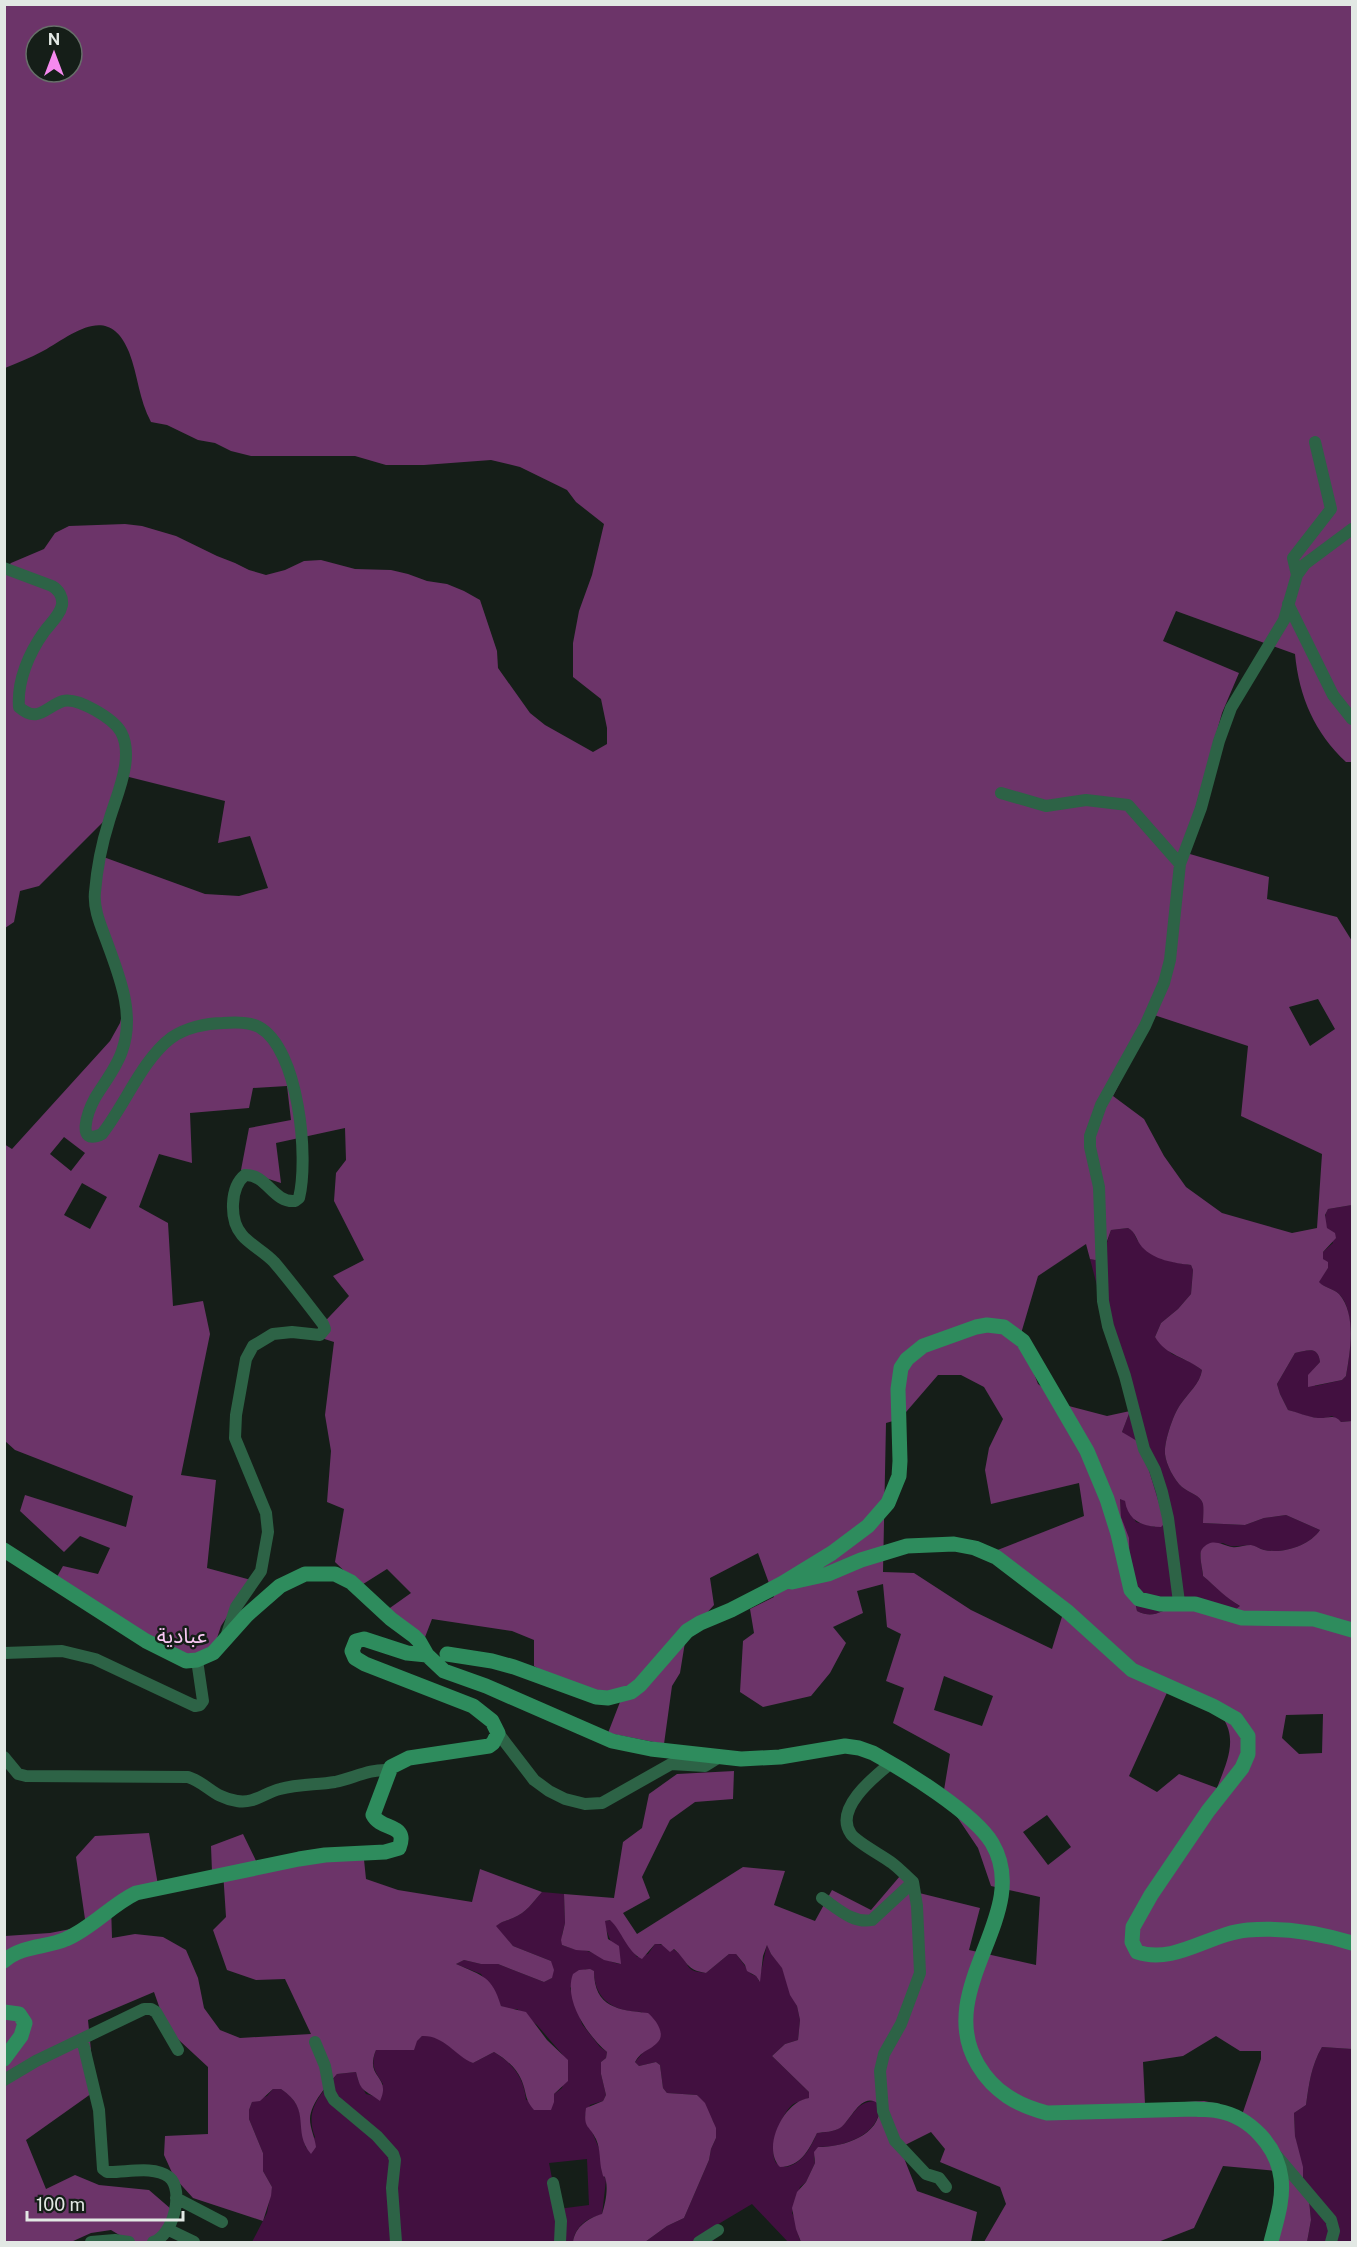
<svg xmlns="http://www.w3.org/2000/svg" width="1357" height="2247" font-family="'Public Sans','Noto Sans Arabic',sans-serif">
<style>
.green{fill:#421040;fill-rule:evenodd}
.forest{fill:#6c3469;fill-rule:evenodd}
.lines{fill:none;stroke-linecap:round;stroke-linejoin:round}
.street{stroke:#2d6346;stroke-width:12}
.secondary{stroke:#2e8c5d;stroke-width:15}
.labels{text-anchor:middle;stroke-width:5;stroke-linejoin:round;paint-order:stroke}
.quarter-label{font-size:21px;fill:#f9c8f4;stroke:#151e18}
</style>
<rect width="100%" height="100%" fill="#151e18"/>
<path class="green" d="M1352,1205V1421L1341,1422L1332,1416C1316,1422 1303,1414 1288,1410L1280,1394L1277,1384L1295,1353C1307,1351 1318,1345 1320,1362L1313,1370L1315,1386L1342,1380L1346,1376C1350,1355 1356,1310 1339,1294C1333,1288 1324,1288 1318,1282L1328,1268L1323,1259V1252L1333,1243C1328,1231 1321,1220 1328,1209Z
M1128,1228C1136,1232 1134,1237 1139,1242C1152,1258 1173,1263 1191,1265L1193,1270L1191,1294L1178,1309L1161,1323L1155,1337L1172,1354L1192,1363L1202,1370C1200,1384 1188,1393 1180,1405C1173,1415 1164,1442 1165,1454C1166,1464 1174,1480 1182,1487C1189,1493 1201,1495 1203,1504C1205,1510 1203,1517 1203,1523L1245,1525L1264,1518L1286,1515L1320,1530C1309,1546 1283,1554 1264,1550C1259,1548 1255,1546 1250,1545C1239,1545 1233,1549 1223,1543L1207,1546L1202,1549L1200,1555L1203,1576C1216,1587 1227,1598 1241,1607L1230,1614C1211,1613 1192,1609 1173,1609C1160,1609 1155,1620 1137,1611L1130,1580L1129,1545L1121,1517L1120,1498L1125,1501L1136,1522L1155,1527L1126,1435L1122,1432L1130,1411L1090,1259L1095,1260L1105,1249L1111,1230Z
M542,1892L564,1894L565,1923L562,1935V1945C571,1949 578,1949 587,1951C598,1954 607,1962 620,1964L605,1927V1921L611,1920C621,1931 628,1944 637,1957L648,1954L655,1944C666,1944 677,1950 684,1959C687,1963 687,1967 692,1970C696,1972 701,1972 706,1973L729,1954H736L751,1974L756,1976L759,1981L767,1944L771,1954L782,1967L789,1989L797,2006L800,2020L798,2040L785,2044L772,2056L809,2092V2098C804,2100 795,2102 791,2106C780,2117 768,2149 776,2163L785,2167C802,2165 811,2147 817,2133C825,2132 835,2132 841,2127C854,2116 856,2101 876,2101L880,2105C880,2135 845,2147 818,2147L814,2158L815,2163L806,2182L800,2187L792,2213C798,2221 796,2233 801,2242H788L752,2204L710,2229L714,2242H645L667,2226L684,2218L709,2160L711,2149L716,2138L713,2121L697,2095L667,2093L663,2088L660,2065L656,2062L639,2066L635,2062L646,2049L642,2012C616,2012 594,2001 594,1971L585,1969L570,1988L582,2024L600,2047L607,2052L606,2058L601,2062V2074L606,2095L603,2101L590,2105L585,2115L601,2153L602,2172L606,2180L602,2215C587,2217 575,2227 573,2242H252L267,2213L272,2187L263,2171V2153L249,2119V2110L252,2102L267,2096L273,2089H281C306,2105 299,2123 306,2148L315,2137C304,2109 321,2095 337,2074L356,2072L358,2080L366,2094L374,2096L383,2084C375,2071 370,2066 376,2050H405L422,2036H432L439,2039L473,2063L494,2052C513,2064 524,2077 526,2100L554,2102V2094L562,2088L568,2068L562,2054L537,2025L517,2009H509L501,2006L481,1974L456,1964L464,1960L481,1964H498L544,1982L552,1978L551,1961L513,1946L495,1926C502,1921 506,1921 513,1918C526,1913 533,1902 542,1892ZM587,2159L589,2205L558,2209L549,2163Z
M1322,2047L1352,2049V2242H1307L1311,2220L1309,2200L1303,2180L1295,2136L1294,2113L1306,2105C1309,2084 1311,2066 1322,2047Z"/>
<path class="forest" d="M5,5H1352V762H1346C1315,733 1299,697 1295,654L1176,611L1163,641L1239,673L1222,713L1183,852L1269,877L1267,899L1337,917L1352,941V1205L1328,1209L1325,1215L1327,1228L1335,1233L1336,1238L1323,1252V1259L1328,1262V1268L1319,1282C1324,1288 1333,1288 1339,1294C1357,1314 1350,1352 1346,1376L1342,1380L1308,1387V1375L1320,1362C1318,1345 1307,1351 1295,1353L1277,1384L1280,1394L1288,1410C1298,1412 1307,1417 1318,1418C1327,1419 1334,1413 1341,1422L1352,1421V2049L1322,2047C1311,2066 1309,2084 1306,2105L1294,2113L1295,2136L1303,2167V2180L1309,2200L1311,2220L1307,2242H1264L1272,2219L1276,2171L1223,2166L1194,2228L1158,2242H984L1006,2204L1000,2187L940,2162L945,2149L931,2132L905,2145L904,2158L917,2191L977,2212L971,2242H801L796,2229L792,2208L797,2192L806,2182L815,2163L814,2152L818,2147C845,2147 881,2135 880,2105C862,2089 852,2119 840,2128C834,2132 824,2132 817,2133C809,2150 800,2167 780,2167C761,2148 784,2101 809,2098V2092L772,2056L785,2044L798,2040L800,2020L797,2006L790,1995L782,1968L771,1954L767,1945L763,1956L760,1982L756,1976L747,1971L745,1965L736,1954H729L706,1973C685,1970 688,1961 674,1949L670,1952L661,1944H655L642,1959C627,1952 622,1931 610,1920L605,1921L608,1939L619,1946L621,1964L604,1960L589,1951L576,1950L562,1945L561,1940L565,1923L564,1894L614,1898L623,1842L642,1828L649,1794L677,1774L734,1771L733,1799L695,1802L670,1820L642,1877L650,1898L623,1913L637,1934L743,1867L785,1871L774,1905L815,1921L832,1890L871,1910L906,1869L907,1890L980,1908L969,1950L1036,1965L1040,1897L991,1886L978,1848L943,1796L950,1754L893,1723L904,1688L886,1681L901,1634L887,1627L883,1584L857,1591L863,1613L833,1627L846,1643L830,1673L811,1696L763,1707L740,1692L743,1641L754,1633L750,1609L774,1597L758,1553L710,1578L714,1605L686,1636L680,1673L672,1686L664,1744L608,1733L620,1702L571,1688L534,1666V1640L512,1631L432,1619L422,1645L380,1615L411,1593L387,1569L360,1586L335,1562L344,1509L327,1502L331,1451L325,1415L334,1342L312,1335L349,1296L333,1276L364,1260L334,1201L336,1173L346,1160L345,1128L276,1143L281,1183L241,1170L249,1128L291,1120L287,1086L253,1088L249,1108L190,1113L192,1163L159,1154L139,1207L168,1223L173,1306L203,1301L210,1334L181,1475L216,1480L207,1568L251,1580L221,1626L217,1638L210,1649L186,1659L54,1582L63,1566L98,1574L110,1548L80,1536L64,1552L20,1511L25,1495L126,1527L133,1496L15,1450L5,1441L4,1144L12,1149L110,1041L120,1023L124,1006L99,920L98,855L205,894L239,896L268,888L250,836L218,843L225,801L121,775L112,813L39,886L20,891L14,922L5,928V569L11,563L44,549L55,533L69,526L125,524L142,526L176,536L217,556L235,563L249,570L266,575L285,570L304,561L321,560L355,569L391,570L408,574L427,581L447,584L464,591L480,600L497,651L498,668L530,713L545,725L593,752L607,744V728L601,699L573,677V643L579,611L592,575L604,524L576,502L567,490L520,467L491,460L424,465H386L355,456H251L231,451L215,443L198,440L167,425L151,422C139,400 138,375 129,352C109,302 73,334 43,351C30,358 17,363 5,368ZM36,36H72V72H36ZM1318,999L1335,1029L1310,1046L1289,1007ZM1154,1015L1248,1046L1241,1116L1322,1154L1317,1228L1292,1233L1222,1213L1186,1187L1164,1156L1144,1119L1113,1096ZM64,1137L85,1153L71,1171L50,1154ZM82,1183L107,1197L90,1229L64,1215ZM1128,1228C1136,1232 1136,1240 1142,1247C1154,1260 1174,1263 1191,1265L1193,1270L1191,1294L1178,1309L1161,1323L1155,1337C1166,1356 1186,1357 1202,1370C1200,1384 1188,1393 1180,1405C1173,1415 1164,1442 1165,1454C1166,1464 1174,1480 1182,1487C1189,1493 1201,1495 1203,1504C1204,1510 1203,1517 1203,1523L1245,1525L1264,1518L1286,1515L1320,1530C1309,1546 1283,1554 1264,1550C1260,1549 1256,1546 1251,1545C1244,1545 1239,1548 1232,1547C1221,1545 1212,1537 1202,1549C1198,1554 1203,1570 1203,1576C1216,1587 1226,1598 1240,1606L1230,1614C1211,1613 1192,1609 1173,1609C1160,1609 1155,1620 1137,1611L1130,1579L1129,1538L1121,1517L1120,1499L1125,1501C1128,1521 1143,1527 1161,1527L1165,1523L1143,1451L1137,1441L1122,1432L1130,1411L1107,1416L1065,1405L1038,1384L1020,1337L1038,1276L1086,1244L1090,1259L1095,1260L1101,1258L1111,1230ZM938,1375H961L984,1387L1003,1419L989,1448L985,1470L991,1504L1079,1483L1084,1516L990,1553L1065,1607L1052,1649L971,1610L914,1573L883,1572L886,1423L900,1419ZM944,1676L993,1696L982,1726L934,1710ZM1170,1686L1223,1718C1238,1741 1226,1764 1217,1788L1179,1774L1157,1792L1129,1776ZM1323,1714L1322,1753L1299,1754L1282,1738L1286,1715ZM1047,1815L1071,1847L1048,1865L1023,1832ZM1216,2036L1240,2051H1261V2059L1242,2115L1214,2103L1204,2101L1145,2104L1143,2062L1183,2056Z
M149,1833L158,1885L111,1905L112,1938L135,1934L163,1937L186,1950L198,1978L204,2008L220,2030L240,2038L311,2034L285,1979L256,1980L227,1970L213,1930L226,1917L223,1871L212,1872L211,1846L243,1834L259,1867L363,1850L366,1879L398,1890L472,1902L480,1869L542,1892C533,1902 526,1913 513,1918C506,1921 502,1921 496,1926L513,1946L551,1961L554,1970L552,1978L544,1982L498,1964H481L464,1960L456,1964C483,1976 492,1976 501,2006L526,2012L547,2040L568,2060V2081L554,2094V2102L551,2110H534C525,2099 527,2096 523,2084C518,2069 507,2060 494,2052L473,2063C454,2055 444,2035 422,2036L417,2041L414,2050H376C364,2079 392,2075 380,2101C365,2089 361,2094 356,2072L337,2074C327,2086 311,2102 310,2119C310,2128 315,2138 316,2147L311,2154C291,2131 313,2110 281,2089H273L260,2101L252,2102L249,2110V2119L263,2153V2171L272,2187L271,2196L263,2221L193,2198L174,2177L164,2155L165,2136L208,2134V2067L167,2029L154,1992L88,2020L95,2091L26,2140L46,2189L75,2175L99,2185L149,2190L171,2209L162,2242H131L111,2230L91,2233L71,2242H5V1936L50,1933L86,1926L76,1857L95,1836Z
M590,1969L594,1971C594,2008 619,2010 648,2013C655,2019 667,2034 657,2043C648,2052 643,2049 635,2062L639,2066L656,2062L660,2065L663,2088L667,2093L697,2095L705,2103L716,2128V2138L711,2149L709,2160L684,2218L667,2226L645,2242H573C575,2227 588,2218 602,2214C605,2205 608,2191 606,2181C604,2172 604,2181 602,2172C599,2161 601,2150 596,2139C589,2124 583,2129 586,2108L603,2101L606,2095L601,2074V2062L606,2058L607,2052C588,2036 563,2000 573,1974L579,1970Z"/>
<g class="lines">
<path class="street" d="M4,568L52,586C59,590 63,597 62,605C60,615 50,624 44,632C29,653 17,681 19,707C38,724 45,707 63,701C78,697 114,719 121,732C135,758 116,796 109,821C102,843 97,868 95,892C93,910 102,928 108,945C120,978 135,1015 122,1051C117,1067 104,1083 95,1098C89,1109 74,1147 102,1134C125,1105 142,1060 171,1038C185,1028 206,1023 223,1023C234,1022 250,1022 259,1027C299,1049 309,1158 299,1198L295,1201C273,1203 267,1174 245,1175C230,1187 229,1220 242,1235C249,1244 265,1252 274,1262C291,1282 307,1303 323,1324L325,1329L320,1335L292,1332L273,1334L253,1346L246,1359L236,1415L235,1438L266,1513L268,1532L261,1571L236,1607L226,1637
M1297,575L1293,558L1331,509L1315,442
M1288,604L1333,695L1352,719
M1001,793L1046,806L1086,800L1128,805L1180,864
M1179,1602L1168,1518L1162,1492L1155,1470L1144,1449L1125,1376L1108,1326L1103,1301L1099,1187L1090,1147V1136L1101,1105L1145,1026L1164,983L1170,960L1180,864L1201,808L1219,741L1231,708L1284,620L1297,575L1305,564L1352,529
M4,1653L62,1651L95,1659L195,1706L200,1705L203,1701L197,1660
M498,1733L534,1780L549,1791L565,1799L585,1804L602,1803L671,1764L705,1766L718,1758
M4,1757L18,1774L26,1776L188,1777C207,1783 214,1798 237,1801C254,1804 264,1793 280,1789C298,1784 317,1785 335,1782C354,1778 369,1769 388,1770
M913,1882L917,1906L920,1973L901,2024L884,2054L880,2071L883,2111L895,2141L926,2174L939,2178L946,2187
M822,1898C837,1908 853,1924 872,1920L913,1882C906,1876 900,1869 892,1863C883,1856 856,1842 851,1834C833,1809 875,1776 891,1763
M82,2039L99,2110L103,2169L107,2172C125,2173 153,2165 169,2177C185,2190 173,2236 153,2242
M315,2042L325,2066L330,2093L334,2100L377,2136L393,2154L395,2160L392,2188L396,2242
M4,2080L36,2061L144,2009H151L156,2012L178,2050
M1276,2155L1331,2220L1334,2231L1331,2242
M553,2183L561,2221L560,2242
M176,2198L222,2222
M169,2230L194,2242
M91,2242L115,2240L129,2242
M699,2242L718,2230"/>
<path class="secondary" d="M4,1550L146,1641L186,1661L197,1660L213,1653L247,1615L280,1586L305,1574H335L351,1582L391,1619L414,1636L419,1641L427,1655L444,1671L486,1686L612,1741L651,1749L741,1759L780,1757L845,1746L859,1748L873,1753C904,1770 974,1813 992,1843C1034,1914 932,1988 978,2065C994,2092 1017,2105 1047,2113L1195,2109C1202,2110 1211,2109 1218,2111C1250,2117 1277,2146 1281,2178C1284,2199 1276,2222 1271,2242
M792,1582L828,1574L861,1560L907,1546L954,1544L975,1548L996,1557L1068,1612L1132,1670L1213,1706L1236,1719L1248,1736V1754L1242,1768L1208,1811L1151,1895L1133,1927L1132,1942L1137,1952C1175,1965 1210,1933 1248,1930C1283,1927 1319,1933 1352,1943
M447,1654L492,1661L514,1667L596,1697L608,1698L631,1692L640,1685L687,1631L700,1623L731,1610L783,1583L832,1553L868,1526L888,1503L899,1476L900,1461L898,1389L901,1368L907,1359L923,1346L976,1327L987,1325L1004,1327L1023,1341L1087,1451L1107,1499L1118,1534L1131,1590L1139,1599L1160,1604H1195L1242,1618L1314,1619L1352,1630
M4,1961C22,1945 46,1948 66,1939C92,1928 111,1905 136,1893L299,1859L325,1855L385,1852L399,1848C409,1823 381,1831 373,1815L391,1767L409,1758L489,1746L493,1743L498,1733L492,1721L473,1706L365,1664L355,1658L352,1651L356,1641L364,1639L407,1653L427,1655
M4,2012L19,2014L25,2023L21,2036L4,2059"/>
</g>
<g class="labels">
<g class="quarter-label">
<text x="182" y="1643">عبادية</text>
</g>
</g>
<rect width="1357" height="2247" fill="none" stroke="#e2e8e4" stroke-width="12"/>
<g transform="translate(54 54)"><circle r="28" fill="#151e18" stroke="#676f6a" stroke-width="1.5"/>
<path d="M0-4.5L10 22L0 15L-10 22Z" fill="#f589ee"/>
<text y="-9" font-size="16" font-weight="bold" text-anchor="middle" fill="#e2e8e4">N</text>
</g>
<path d="M27 2211v9h156v-9" fill="none" stroke="#e2e8e4" stroke-width="3"/>
<text x="36" y="2211" font-size="18" fill="#e2e8e4" stroke="#151e18" stroke-width="4.5" paint-order="stroke">100 m</text>
</svg>
